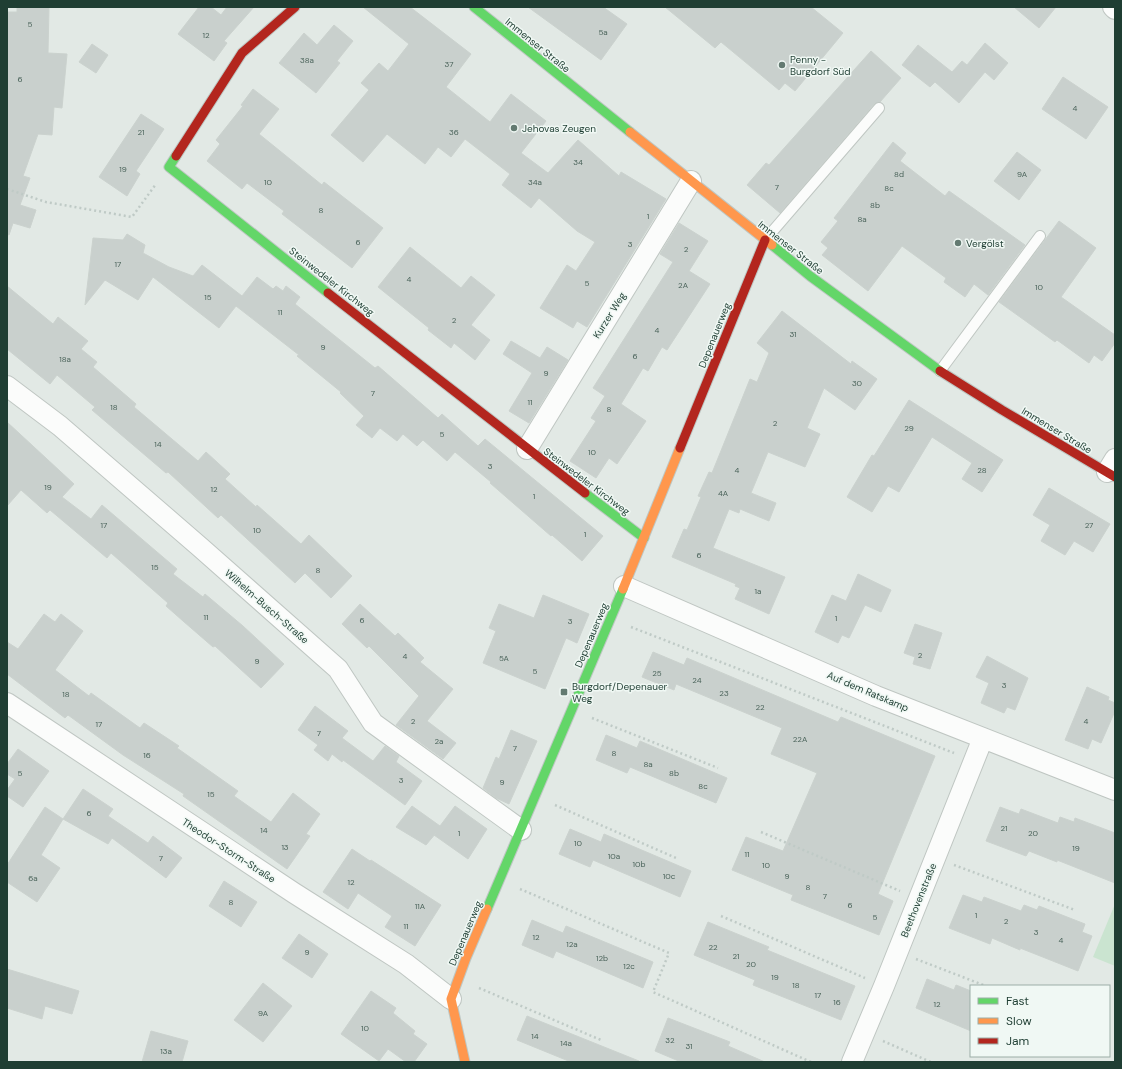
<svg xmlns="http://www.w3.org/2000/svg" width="1122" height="1069" font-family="'DM Sans',sans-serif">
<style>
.green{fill:#cae4d0}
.building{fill:#c9d0cd;stroke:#cbd2ce}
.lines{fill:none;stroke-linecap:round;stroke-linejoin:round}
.lane-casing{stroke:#bfc6c2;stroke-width:12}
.street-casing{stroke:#bfc6c2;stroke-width:22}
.fast-casing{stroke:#bec7c3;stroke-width:11}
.slow-casing{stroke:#bec7c3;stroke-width:11}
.jam-casing{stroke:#bec7c3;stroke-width:11}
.path{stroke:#bfcac6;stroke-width:2.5;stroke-dasharray:2 3;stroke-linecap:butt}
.lane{stroke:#fbfcfb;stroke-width:10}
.street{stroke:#fbfcfb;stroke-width:20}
.fast{stroke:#63d668;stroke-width:9}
.slow{stroke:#ff974d;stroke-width:9}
.jam{stroke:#b3261e;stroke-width:9}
.poi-dot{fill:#637a71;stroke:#f0f8f4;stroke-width:1.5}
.labels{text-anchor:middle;stroke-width:3;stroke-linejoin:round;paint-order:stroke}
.number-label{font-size:8px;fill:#4a635a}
.street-label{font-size:10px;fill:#1f3e33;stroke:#f0f8f4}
.poi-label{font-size:10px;fill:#1f3e33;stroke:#f0f8f4;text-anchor:start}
</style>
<rect width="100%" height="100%" fill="#e2e9e5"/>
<path class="green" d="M1115,904V966L1093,957Z"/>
<path class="building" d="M17,7H49L48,53L67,54L62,108L54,107L52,135L38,134L23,176L30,178L20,205L36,210L30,228L13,223L9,235L7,234V12H17Z
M199,7H211L221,15L227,7H254L224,41L227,43L214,61L178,34Z
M363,7H410L471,54L446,87L490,122L511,94L546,121L521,153L548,173L578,140L619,176L621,172L666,199L587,327L577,321L573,328L540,308L567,265L576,271L595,242L577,231L539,198L531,208L502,185L510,174L465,139L451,157L438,147L425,164L387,134L363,162L331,135L369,90L361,83L379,63L388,71L409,44Z
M528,7H603L627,24L601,60Z
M665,7H811L843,33L795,91L785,83L779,90L721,42L715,48Z
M1014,7H1056L1039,28Z
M334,25L353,41L337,61L340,63L316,93L279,63L304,33L317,45Z
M985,43L1008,63L994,80L985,72L959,103L935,82L930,87L902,65L918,45L952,72L962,61L967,65Z
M92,44L108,55L96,73L79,62Z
M871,51L901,78L880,102L874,104L780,213L747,185L766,163L769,165Z
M1063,77L1108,107L1086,139L1042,109Z
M253,89L279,109L259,134L322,185L324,182L383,228L352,268L282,214L284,211L247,183L242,189L207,161L220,144L216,140L243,106L241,105Z
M141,114L164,129L136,171L140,174L127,196L99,177Z
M893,142L906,153L900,161L945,196L949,191L1025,245L988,295L974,284L965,297L944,282L946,278L902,246L868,291L822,255L828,248L821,242L838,221L834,218Z
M1017,152L1041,170L1019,200L994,181Z
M1059,221L1096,248L1061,297L1115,335V343L1102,361L1094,355L1089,363L1057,340L1055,342L999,302Z
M679,223L708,241L689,271L710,284L667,350L662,347L648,371L643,368L621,404L646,421L617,464L609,458L596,478L570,461L596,421L591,418L605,396L593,388L673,262L660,254Z
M127,234L145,245L143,253L169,267L193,276L202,265L242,296L257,277L273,289L276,286L283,291L286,286L300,297L295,304L375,368L378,366L438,418L442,414L478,446L485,439L603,536L582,561L552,535L551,536L490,483L491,482L455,452L447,461L423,440L417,446L403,434L397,441L380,428L372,438L356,425L364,416L340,393L341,392L297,356L299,355L236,306L219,328L153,277L138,300L105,280L85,305L93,238L123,240Z
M410,247L461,288L471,276L495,295L471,325L490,340L475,360L454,343L451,348L428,330L429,328L378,287Z
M7,286L53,324L58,317L88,341L81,349L97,362L93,367L136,404L134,407L198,461L206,452L230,474L225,479L256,507L257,505L301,544L309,535L352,576L331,598L305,573L295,583L221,515L218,518L168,472L166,473L92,410L95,407L57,375L50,384L7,349Z
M782,311L851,364L852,361L877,379L855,410L824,388L807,428L820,434L805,467L768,452L751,493L776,503L769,521L740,509L739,513L729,509L713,548L785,577L769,614L735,599L740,588L735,586L736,584L672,557L684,529L687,530L701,497L698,496L709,472L712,473L750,379L757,382L769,353L757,343Z
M511,341L540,358L547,347L568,360L529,423L509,411L532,373L503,354Z
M909,400L1003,460L982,492L962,479L972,463L932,437L899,492L888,486L872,512L847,497L872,455L874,456Z
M7,422L74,484L62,497L91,519L102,505L177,569L173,574L203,597L205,594L243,626L284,664L261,688L215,646L213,647L183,621L166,606L168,603L111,553L107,558L50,510L47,513L21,490L7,506Z
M1049,488L1110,524L1093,552L1074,541L1065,555L1041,541L1050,525L1033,515Z
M858,574L891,590L881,612L865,605L849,638L842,635L838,643L815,632L832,595L846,601Z
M543,595L589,614L577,643L566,638L545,689L483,663L496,631L489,628L499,604L534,618Z
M360,604L395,636L398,633L424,658L420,662L453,689L427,721L456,743L443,759L396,725L419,696L369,646L367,648L342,624Z
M44,614L55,622L61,614L83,631L55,670L89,696L91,693L140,728L144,723L179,746L177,748L238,791L234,796L271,822L293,793L320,814L306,834L310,836L287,869L183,796L184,794L123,755L68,715L65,718L7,674V642L18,649Z
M915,624L942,633L930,669L913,664L915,657L904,653Z
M653,652L684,665L687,658L838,722L841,717L935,756L878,894L893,901L879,935L791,900L793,895L732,870L746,837L783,851L817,773L771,754L782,728L676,684L674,690L642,677Z
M987,656L1028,678L1015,710L1007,707L1004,713L981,703L989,683L976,677Z
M1087,687L1109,697L1108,700L1115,703V711L1101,743L1092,739L1088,749L1065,740Z
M315,706L348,731L342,738L373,761L385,746L399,756L396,762L422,781L405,805L343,760L342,762L332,754L328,761L314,750L318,745L298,730Z
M511,730L537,741L509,804L496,798L483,788L496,757L499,759Z
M606,735L637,748L640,741L727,778L716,803L630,767L627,773L596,760Z
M18,749L49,771L23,807L7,796V790L15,779L7,774V764Z
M83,789L113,809L108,816L148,843L153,836L182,858L166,878L112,838L108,844L63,819Z
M412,806L440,826L455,806L487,829L468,859L434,835L436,833L426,845L396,827Z
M45,807L63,819L41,855L60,868L37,902L7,882V865Z
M1000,807L1019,814L1021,809L1058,823L1060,817L1074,822L1075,818L1115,833V883L1057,860V862L1029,851L1026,856L986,841Z
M570,829L601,842L604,834L691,871L680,897L593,860L590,867L559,854Z
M352,849L370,861L371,860L441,905L415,946L385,927L392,916L358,893L348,909L323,892Z
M224,881L257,902L241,927L209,906Z
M963,895L982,902L984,897L1021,911L1024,905L1037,910L1039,906L1085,924L1082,932L1092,936L1078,971L1020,948V950L992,938L990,944L949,928Z
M532,920L563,933L566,926L653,962L643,988L556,951L553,958L522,945Z
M708,922L769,947L767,950L855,986L841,1020L753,985L755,980L694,955Z
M299,934L328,954L312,978L282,958Z
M7,969L79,991L72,1014L45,1006L42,1019L7,1008Z
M927,979L954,990L956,985L971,991V1031L916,1008Z
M263,983L292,1006L263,1042L234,1020Z
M371,991L396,1008L393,1013L415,1031L413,1034L427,1044L414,1062H406L388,1049L379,1061L341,1034Z
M527,1016L639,1061V1062H571L517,1040Z
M668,1018L730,1042L728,1046L765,1062H681L655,1051Z
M151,1031L188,1041L182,1062H142Z"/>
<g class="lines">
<defs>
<path id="lane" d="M765,240L879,108
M940,371L1040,236"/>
<path id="street" d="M1113,7L1115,9
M7,386L60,426L200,547L338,669L373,723L521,830
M527,449L691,181
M1107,472L1115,459
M624,586L876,696L1115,790
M7,703L294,893L406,964L451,999
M852,1062L884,986L983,738"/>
<path id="fast" d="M474,7L630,132
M176,156L169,167L328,293
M772,245L810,276L940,371
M585,493L644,538
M487,909L623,589"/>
<path id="slow" d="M630,132L772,245
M623,589L680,448
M465,1062L451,999L466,958L487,909"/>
<path id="jam" d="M176,156L242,53L295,7
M328,293L585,493
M940,371L1002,410L1115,477
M680,448L765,240"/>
</defs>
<use href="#lane" class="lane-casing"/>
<use href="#street" class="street-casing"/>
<use href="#fast" class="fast-casing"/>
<use href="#slow" class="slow-casing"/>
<use href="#jam" class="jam-casing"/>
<path class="path" d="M7,189L46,202L132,217L156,184
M631,627L954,753
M592,718L718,768
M555,805L676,858
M761,832L900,891
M954,865L1075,910
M520,889L669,953L653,992L811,1062
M721,916L865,978
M916,959L986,986
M479,988L601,1040
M883,1041L931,1062"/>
<use href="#lane" class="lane"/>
<use href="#street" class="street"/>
<use href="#fast" class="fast"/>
<use href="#slow" class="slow"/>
<use href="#jam" class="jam"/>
</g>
<g class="poi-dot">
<circle cx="782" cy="65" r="4"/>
<circle cx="514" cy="128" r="4"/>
<circle cx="958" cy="243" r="4"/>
<rect x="560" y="688" width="8" height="8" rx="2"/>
</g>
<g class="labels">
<g class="number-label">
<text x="30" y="27">5</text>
<text x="603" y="35">5a</text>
<text x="206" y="38">12</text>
<text x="307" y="63">38a</text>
<text x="449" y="67">37</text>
<text x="20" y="82">6</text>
<text x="1075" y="111">4</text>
<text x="141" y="135">21</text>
<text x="454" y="135">36</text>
<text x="578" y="165">34</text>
<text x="123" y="172">19</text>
<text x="899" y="177">8d</text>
<text x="1022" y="177">9A</text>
<text x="268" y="185">10</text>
<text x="535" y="185">34a</text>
<text x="777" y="190">7</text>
<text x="889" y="191">8c</text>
<text x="875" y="208">8b</text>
<text x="321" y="213">8</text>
<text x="648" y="219">1</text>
<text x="862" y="222">8a</text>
<text x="358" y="245">6</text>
<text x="630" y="247">3</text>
<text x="686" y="252">2</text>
<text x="118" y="267">17</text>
<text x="409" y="282">4</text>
<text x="587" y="286">5</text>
<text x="683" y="288">2A</text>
<text x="1039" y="290">10</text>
<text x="208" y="300">15</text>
<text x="280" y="315">11</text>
<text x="454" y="323">2</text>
<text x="657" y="333">4</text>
<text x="793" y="337">31</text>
<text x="323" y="350">9</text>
<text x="635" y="359">6</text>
<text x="65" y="362">18a</text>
<text x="546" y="376">9</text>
<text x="857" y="386">30</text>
<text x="373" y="396">7</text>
<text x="530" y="405">11</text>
<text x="114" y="410">18</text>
<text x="609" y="412">8</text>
<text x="775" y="426">2</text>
<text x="909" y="431">29</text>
<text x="442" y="437">5</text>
<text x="158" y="447">14</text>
<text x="592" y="455">10</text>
<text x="490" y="469">3</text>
<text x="737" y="473">4</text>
<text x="982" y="473">28</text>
<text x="48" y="490">19</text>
<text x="214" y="492">12</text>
<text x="723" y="496">4A</text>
<text x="534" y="499">1</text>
<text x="104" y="528">17</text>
<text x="1089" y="528">27</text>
<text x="257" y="533">10</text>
<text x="585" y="537">1</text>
<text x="699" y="558">6</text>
<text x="155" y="570">15</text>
<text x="318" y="573">8</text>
<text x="758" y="594">1a</text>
<text x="206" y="620">11</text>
<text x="836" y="621">1</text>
<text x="362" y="623">6</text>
<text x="570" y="624">3</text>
<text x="920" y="658">2</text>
<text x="405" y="659">4</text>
<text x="504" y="661">5A</text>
<text x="257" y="664">9</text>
<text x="535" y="674">5</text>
<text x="657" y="676">25</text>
<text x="697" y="683">24</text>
<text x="1004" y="688">3</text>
<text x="724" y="696">23</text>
<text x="66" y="697">18</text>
<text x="760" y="710">22</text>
<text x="413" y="724">2</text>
<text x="1086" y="724">4</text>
<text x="99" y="727">17</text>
<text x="319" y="736">7</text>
<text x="800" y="742">22A</text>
<text x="439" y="744">2a</text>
<text x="515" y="751">7</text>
<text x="614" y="756">8</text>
<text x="147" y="758">16</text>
<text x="648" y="767">8a</text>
<text x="20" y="776">5</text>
<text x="674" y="776">8b</text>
<text x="401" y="783">3</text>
<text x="502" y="785">9</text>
<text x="703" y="789">8c</text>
<text x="211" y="797">15</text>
<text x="89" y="816">6</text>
<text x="1004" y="831">21</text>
<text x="264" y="833">14</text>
<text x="459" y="836">1</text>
<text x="1033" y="836">20</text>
<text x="578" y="846">10</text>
<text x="285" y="850">13</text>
<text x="1076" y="851">19</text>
<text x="747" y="857">11</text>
<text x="614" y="859">10a</text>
<text x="161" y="861">7</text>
<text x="639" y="867">10b</text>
<text x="766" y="868">10</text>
<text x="669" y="879">10c</text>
<text x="787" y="879">9</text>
<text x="33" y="881">6a</text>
<text x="351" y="885">12</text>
<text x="808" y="890">8</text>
<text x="825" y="899">7</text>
<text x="231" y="905">8</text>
<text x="850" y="908">6</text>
<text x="420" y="909">11A</text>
<text x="976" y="918">1</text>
<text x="875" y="920">5</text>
<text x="1006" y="924">2</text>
<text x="406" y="929">11</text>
<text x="1036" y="935">3</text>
<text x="536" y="940">12</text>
<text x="1061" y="943">4</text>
<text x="572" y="947">12a</text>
<text x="713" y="950">22</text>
<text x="307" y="955">9</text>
<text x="736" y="959">21</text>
<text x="602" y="961">12b</text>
<text x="751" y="967">20</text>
<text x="629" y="969">12c</text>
<text x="775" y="980">19</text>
<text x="796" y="988">18</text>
<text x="818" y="998">17</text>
<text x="837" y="1005">16</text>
<text x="937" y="1007">12</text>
<text x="263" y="1016">9A</text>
<text x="365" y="1031">10</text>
<text x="535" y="1039">14</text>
<text x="670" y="1043">32</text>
<text x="566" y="1046">14a</text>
<text x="689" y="1049">31</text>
<text x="166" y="1054">13a</text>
</g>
<g class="street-label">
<text transform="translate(538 45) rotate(39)" y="4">Immenser Straße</text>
<text transform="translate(791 247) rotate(38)" y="4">Immenser Straße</text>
<text transform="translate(332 281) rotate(38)" y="4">Steinwedeler Kirchweg</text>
<text transform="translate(609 315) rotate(-58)" y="4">Kurzer Weg</text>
<text transform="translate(714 335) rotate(-68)" y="4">Depenauerweg</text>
<text transform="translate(1057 430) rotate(31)" y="4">Immenser Straße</text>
<text transform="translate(587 481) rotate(37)" y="4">Steinwedeler Kirchweg</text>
<text transform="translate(267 606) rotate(41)" y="4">Wilhelm-Busch-Straße</text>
<text transform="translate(591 635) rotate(-67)" y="4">Depenauerweg</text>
<text transform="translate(868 691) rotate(23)" y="4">Auf dem Ratskamp</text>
<text transform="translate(229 850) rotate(33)" y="4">Theodor-Storm-Straße</text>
<text transform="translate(918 900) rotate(-68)" y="4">Beethovenstraße</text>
<text transform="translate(465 933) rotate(-67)" y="4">Depenauerweg</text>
</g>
<g class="poi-label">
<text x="790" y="63">Penny -<tspan x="790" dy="12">Burgdorf Süd</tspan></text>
<text x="522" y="132">Jehovas Zeugen</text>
<text x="966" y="247">Vergölst</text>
<text x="572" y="690">Burgdorf/Depenauer<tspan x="572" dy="12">Weg</tspan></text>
</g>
</g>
<rect width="1122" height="1069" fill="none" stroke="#1f3e33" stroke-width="16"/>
<rect x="970" y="985" width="140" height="72" fill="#f0f8f4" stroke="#9caea7"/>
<rect x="978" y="998" width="20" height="6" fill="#63d668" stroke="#9caea7"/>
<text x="1006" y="1005" font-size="12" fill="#1f3e33">Fast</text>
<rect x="978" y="1018" width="20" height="6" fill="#ff974d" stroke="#9caea7"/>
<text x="1006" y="1025" font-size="12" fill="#1f3e33">Slow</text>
<rect x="978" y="1038" width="20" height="6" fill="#b3261e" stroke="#9caea7"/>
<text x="1006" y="1045" font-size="12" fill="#1f3e33">Jam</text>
</svg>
